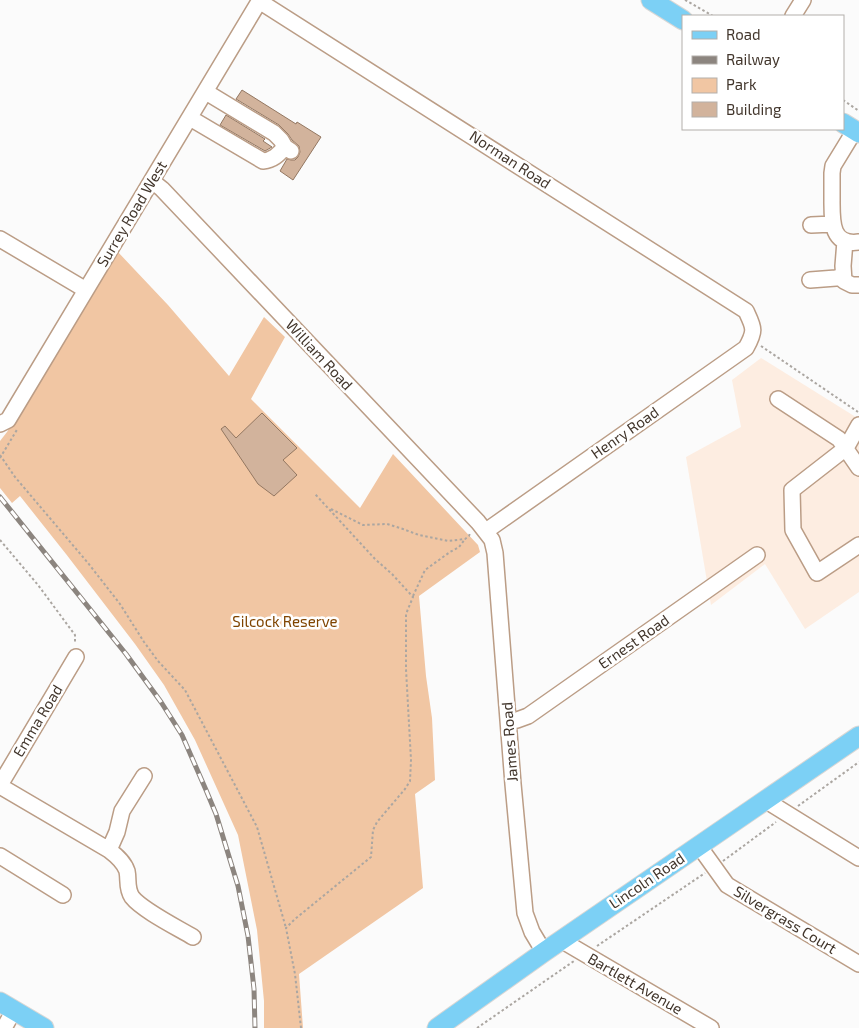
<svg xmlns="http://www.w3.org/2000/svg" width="859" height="1028" font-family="'Exo 2',sans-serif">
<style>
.built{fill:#fdede1}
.green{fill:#f1c6a3}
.building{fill:#d2b39c;stroke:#937761}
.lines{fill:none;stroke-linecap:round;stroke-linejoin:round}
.minor-casing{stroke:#bb9d86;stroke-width:18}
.major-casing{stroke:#d9d7d5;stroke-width:21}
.path{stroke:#aba6a1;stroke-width:2;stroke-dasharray:2.5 2.5;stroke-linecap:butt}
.minor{stroke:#fff;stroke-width:15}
.major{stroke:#7cd0f5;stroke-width:19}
.rail-casing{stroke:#8c857f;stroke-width:5}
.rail{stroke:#fff;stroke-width:3;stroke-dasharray:9;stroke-linecap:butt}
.labels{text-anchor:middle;stroke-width:5;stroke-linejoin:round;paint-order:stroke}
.street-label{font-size:15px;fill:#42362c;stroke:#fff}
.park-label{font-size:15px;fill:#7f4400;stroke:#fff}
</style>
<rect width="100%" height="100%" fill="#fbfbfb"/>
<path class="built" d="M761,358L859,419V592L805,629L765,564L711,605L686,457L741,427L732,380Z"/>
<path class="green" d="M117,251L168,305L229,376L264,317L285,337L251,399L360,508L393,454L478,545L480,552L419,596L426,676L432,718L435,780L415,794L423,888L299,974L303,1028H264V1001L257,930L238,835L195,740L164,685L135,644L66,554L20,496L12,503L0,488V441L7,432Z"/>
<path class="building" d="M242,90L296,124L297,122L321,137L293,180L280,171L287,159L291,160H295L298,157L300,152L299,146L292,140L288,134L279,125L236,99Z
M226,115L265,139L263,141L272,147L265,151L220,125Z
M262,413L297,448L283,460L297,475L274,496L258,484L221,429L225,426L236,438Z"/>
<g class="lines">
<defs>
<path id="minor" d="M259,1L746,311C754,328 756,330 746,348L486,531
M793,16L803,0
M206,92L274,133L281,140L285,147L291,151
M190,118L263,161C273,160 278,155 285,147
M855,130L833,166L832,173C832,182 832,191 832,201C832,221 831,246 859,242
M152,181L162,189L478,522L492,540L495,553L513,784L525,913L532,932L544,952
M811,225L833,224
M0,239L86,290
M845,241L843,266L844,281L852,285H859
M810,280L836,278L843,276
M778,399L839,439L859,468
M0,424L8,420L260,0
M859,425L846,448L792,490L793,530L817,573L859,545
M509,721L517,720L528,716L757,555
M0,785L76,657
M0,786L109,850C117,856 124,862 127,871C129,880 126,888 132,897C142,910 178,928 193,937
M765,800L859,858
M699,846L727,885L859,964
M109,850L117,832L122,811L144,776
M0,856L63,895
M561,940L711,1028
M4,1028L14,1010"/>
<path id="major" d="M651,0L683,20
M843,123L859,133
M0,1002L44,1028
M437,1028L544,952L859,736"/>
</defs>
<use href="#minor" class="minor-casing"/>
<use href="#major" class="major-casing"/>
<path class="path" d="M685,0L713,16
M843,100L859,111
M761,346L858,412
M0,455L15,477L88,563L120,604L144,642L158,661L185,690L257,827L286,928
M0,458L18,428
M331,509L363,525L387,524L403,529L419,535L448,541L465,539L469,536L470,533
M0,540L38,585L75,635V644
M413,596L425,570L450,552L459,547L465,539
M798,806L859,762
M723,861L776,822
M597,946L705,873
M301,1028L295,974L286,928L295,919L371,857L373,830L377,822L405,789L410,781L411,760L406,669V614L413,597L392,574L375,559L315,494
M477,1028L574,961"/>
<use href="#minor" class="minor"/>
<use href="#major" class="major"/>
<defs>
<path id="rail" d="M0,497L126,654L161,702L182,735L206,790L216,814L238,886L248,936L254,989L255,1028"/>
</defs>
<use href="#rail" class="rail-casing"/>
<use href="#rail" class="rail"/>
</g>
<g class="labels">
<g class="street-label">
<text transform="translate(510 160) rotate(33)" y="5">Norman Road</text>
<text transform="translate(132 214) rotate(-59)" y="5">Surrey Road West</text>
<text transform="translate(319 355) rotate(47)" y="5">William Road</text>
<text transform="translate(625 433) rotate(-35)" y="5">Henry Road</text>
<text transform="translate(634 642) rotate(-35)" y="5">Ernest Road</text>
<text transform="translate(38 721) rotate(-59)" y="5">Emma Road</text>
<text transform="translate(510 742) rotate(-94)" y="5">James Road</text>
<text transform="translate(647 881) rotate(-34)" y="5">Lincoln Road</text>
<text transform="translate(785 920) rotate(31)" y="5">Silvergrass Court</text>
<text transform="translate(635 984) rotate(30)" y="5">Bartlett Avenue</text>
</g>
<g class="park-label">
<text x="285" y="627">Silcock Reserve</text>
</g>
</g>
<rect x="682" y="15" width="162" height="115" fill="#ffffff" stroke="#b3afab"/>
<rect x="692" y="31" width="25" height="8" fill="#7cd0f5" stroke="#b3afab"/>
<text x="726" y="40" font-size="15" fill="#42362c">Road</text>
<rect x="692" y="56" width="25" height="8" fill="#8c857f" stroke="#b3afab"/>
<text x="726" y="65" font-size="15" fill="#42362c">Railway</text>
<rect x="692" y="78" width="25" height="15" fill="#f1c6a3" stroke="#b3afab"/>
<text x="726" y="90" font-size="15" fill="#42362c">Park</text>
<rect x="692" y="102" width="25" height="15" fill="#d2b39c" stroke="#b3afab"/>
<text x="726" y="115" font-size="15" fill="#42362c">Building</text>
</svg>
